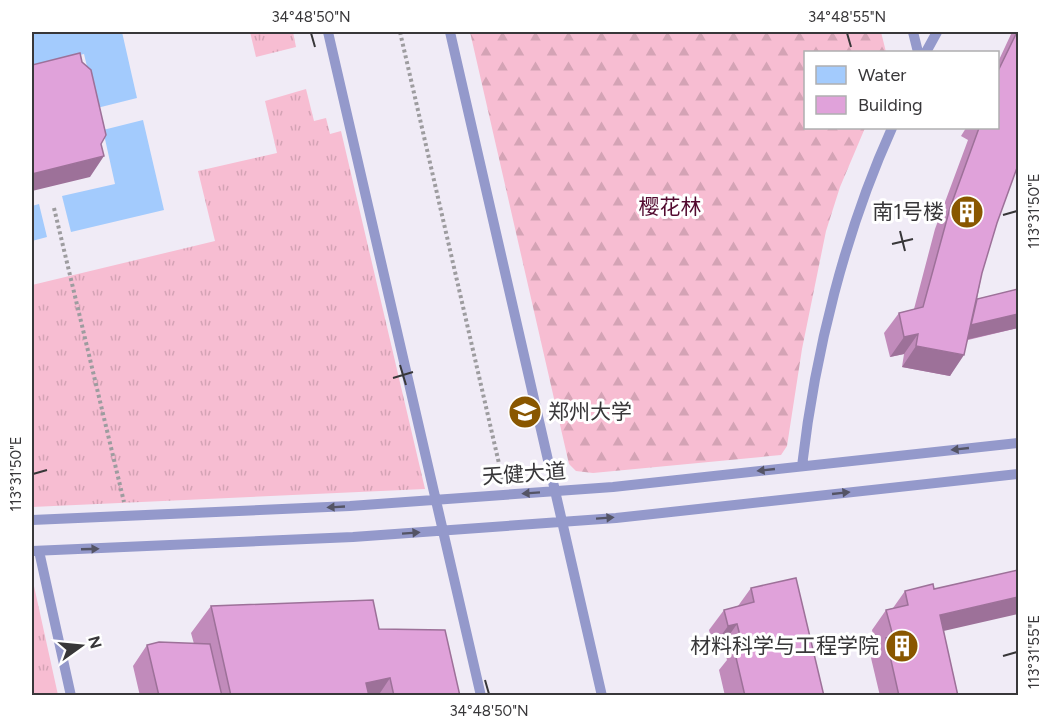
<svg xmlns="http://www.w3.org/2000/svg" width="1050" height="727" font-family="Figtree,'Noto Sans SC',sans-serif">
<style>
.built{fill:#f0ebf6;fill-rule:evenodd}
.grass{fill:url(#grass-tufts)}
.forest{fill:url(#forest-firs)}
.water{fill:#a3cbfd}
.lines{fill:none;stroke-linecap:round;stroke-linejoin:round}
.path{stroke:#9d9c9f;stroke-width:4;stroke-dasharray:3 3;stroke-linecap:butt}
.service{stroke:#9499cb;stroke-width:10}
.wall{fill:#c18bbb}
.shaded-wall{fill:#9d7199}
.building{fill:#e0a2da;stroke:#9d7199;stroke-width:1.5}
.oneway{fill:#545465}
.ticks{fill:none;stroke:#383739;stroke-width:2}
.labels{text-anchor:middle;stroke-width:6;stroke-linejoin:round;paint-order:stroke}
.park-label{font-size:21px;fill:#520a2f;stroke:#fff}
.poi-label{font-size:21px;fill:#383739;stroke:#fff;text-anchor:end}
.street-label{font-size:21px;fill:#383739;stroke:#fff}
.neatline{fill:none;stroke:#383739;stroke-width:2}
.ticks-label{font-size:15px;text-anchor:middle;fill:#383739}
</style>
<defs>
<pattern id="grass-tufts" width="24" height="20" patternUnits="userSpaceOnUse" patternTransform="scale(1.5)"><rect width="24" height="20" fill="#f7bdd2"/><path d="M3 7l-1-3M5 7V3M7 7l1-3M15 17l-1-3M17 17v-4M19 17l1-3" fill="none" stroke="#d4a3b5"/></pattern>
<pattern id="forest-firs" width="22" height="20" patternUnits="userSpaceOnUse" patternTransform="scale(1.5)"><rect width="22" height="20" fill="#f7bdd2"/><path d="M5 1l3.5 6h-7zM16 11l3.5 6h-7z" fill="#d4a3b5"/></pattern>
</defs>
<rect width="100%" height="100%" fill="#fbf9fd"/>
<path class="built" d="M32,32H1018V695H32ZM806,52H998V128H806Z"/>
<path class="grass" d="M250,32H293L296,47L256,57Z
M306,89L314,121L326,118L330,134L341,131L425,489L32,507V285L215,241L198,171L277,153L265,101Z
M32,577L58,695H32Z"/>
<path class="forest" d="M470,32H881L886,52H806V128H865L840,187L826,231L802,349L787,446L781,455L593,473L576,471L569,464Z"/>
<path class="water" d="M32,32H122L137,98L97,108L84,54L34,65L32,54Z
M143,120L164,210L71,232L62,196L115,184L103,130Z
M39,204L47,237L32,241V206Z"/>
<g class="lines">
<path class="path" d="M400,32L503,481
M54,208L124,502"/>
<path class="service" d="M328,32L481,696
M450,32L602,696
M913,32L918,52
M926,52L937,32
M802,466C815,352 845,232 892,128
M32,520L350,506L613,487L1018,443
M32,551L353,537L616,518L1018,474
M39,551L71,696"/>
</g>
<path class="wall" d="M1012,32H1018L997,223L982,273L977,299L1018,289V328L968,340L950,376L902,367L904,354L890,357L884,333L899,313L914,309L935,229L968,140L961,136L966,128H998V62Z
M751,588L824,696H725L719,670L727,660L723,644L713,647L709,630L724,610L738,606Z
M934,589L958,696H880L871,658L877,651L872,630L886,610L893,608L905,591Z
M211,606L379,629L460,696H140L133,666L147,645L194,644L191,633Z"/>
<path class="shaded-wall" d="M104,156L90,177L32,191V174Z
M1018,314V328L956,342L967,326Z
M918,334L904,354L890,357L904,337Z
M916,346L964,355L950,376L902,367Z
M1018,597V614L926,635L940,615Z
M737,624L723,644L713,647L728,626Z
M390,678L378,696H357L366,683Z"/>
<path class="building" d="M1017,32H1018V165L997,223L982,273L964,355L916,346L918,334L904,337L899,313L923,307L950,208L979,128H998V71Z
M80,53L82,62L91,70L106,135L101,144L104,156L32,174V65Z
M1018,289V314L971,325L977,299Z
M1018,570V597L940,615L958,696H899L886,638L893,636L886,610L908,605L905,591L933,584L934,589Z
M796,578L824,696H745L734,649L743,647L737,624L728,626L724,610L754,602L751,588Z
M373,600L379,629L445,630L460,696H394L390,678L366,683L369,696H231L211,606Z
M159,642L210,644L222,696H159L147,645Z"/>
<defs><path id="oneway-solid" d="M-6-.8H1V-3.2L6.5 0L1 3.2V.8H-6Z" transform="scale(1.5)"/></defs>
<g class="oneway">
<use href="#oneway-solid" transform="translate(960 449) rotate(174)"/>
<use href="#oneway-solid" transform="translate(766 470) rotate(174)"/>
<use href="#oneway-solid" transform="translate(531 493) rotate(176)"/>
<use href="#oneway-solid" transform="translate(841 493) rotate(-6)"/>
<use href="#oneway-solid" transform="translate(336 507) rotate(177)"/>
<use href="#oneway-solid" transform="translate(605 518) rotate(-4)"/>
<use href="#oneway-solid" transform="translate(411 533) rotate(-4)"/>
<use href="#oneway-solid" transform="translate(90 549) rotate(-2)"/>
</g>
<path class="ticks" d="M311,33L315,47M847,33L851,47M1003,215L1017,211M900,231L905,251M892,244L913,239M400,365L406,385M393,378L413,372M33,474L47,470M1003,656L1017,652M485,680L489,694"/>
<defs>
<symbol id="building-disc" viewBox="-11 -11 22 22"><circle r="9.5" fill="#895700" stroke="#fff"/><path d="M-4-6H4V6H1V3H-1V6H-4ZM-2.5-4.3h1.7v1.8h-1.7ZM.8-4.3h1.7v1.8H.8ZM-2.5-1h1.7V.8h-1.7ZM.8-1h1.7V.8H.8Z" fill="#fff"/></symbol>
<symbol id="university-disc" viewBox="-11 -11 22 22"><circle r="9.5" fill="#895700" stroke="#fff"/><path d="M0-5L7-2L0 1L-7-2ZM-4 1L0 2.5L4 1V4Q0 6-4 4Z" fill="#fff"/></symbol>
</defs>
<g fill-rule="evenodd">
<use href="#building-disc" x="948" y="193" width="38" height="38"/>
<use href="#university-disc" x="506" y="393" width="38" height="38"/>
<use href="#building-disc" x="883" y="627" width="38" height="38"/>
</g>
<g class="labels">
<g class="park-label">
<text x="670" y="214">樱花林</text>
</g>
<g class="poi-label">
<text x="944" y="219">南1号楼</text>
<text x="548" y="419" text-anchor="start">郑州大学</text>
<text x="879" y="653">材料科学与工程学院</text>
</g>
<g class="street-label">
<text transform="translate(524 474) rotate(-4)" y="7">天健大道</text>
</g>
</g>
<rect width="1050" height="727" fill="none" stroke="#ffffff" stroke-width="66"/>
<rect x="804" y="51" width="195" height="78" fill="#ffffff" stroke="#afafb0" stroke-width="1.5"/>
<rect x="816" y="66" width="30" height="18" fill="#a3cbfd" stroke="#afafb0" stroke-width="1.5"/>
<text x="858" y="81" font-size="18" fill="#383739">Water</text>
<rect x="816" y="96" width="30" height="18" fill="#e0a2da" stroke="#afafb0" stroke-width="1.5"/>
<text x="858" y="111" font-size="18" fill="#383739">Building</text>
<g transform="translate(81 646) rotate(75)" stroke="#ffffff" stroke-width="4.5" paint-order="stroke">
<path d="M0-4.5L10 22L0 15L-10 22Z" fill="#383739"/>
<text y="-9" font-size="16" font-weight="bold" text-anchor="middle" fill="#383739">N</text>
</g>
<rect x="33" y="33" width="984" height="661" class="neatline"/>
<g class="ticks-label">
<text x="311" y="22">34°48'50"N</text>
<text x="847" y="22">34°48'55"N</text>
<text transform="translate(1034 211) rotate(-90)" y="5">113°31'50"E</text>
<text transform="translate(16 474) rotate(-90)" y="5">113°31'50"E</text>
<text transform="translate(1034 652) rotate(-90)" y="5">113°31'55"E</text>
<text x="489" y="716">34°48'50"N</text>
</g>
</svg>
